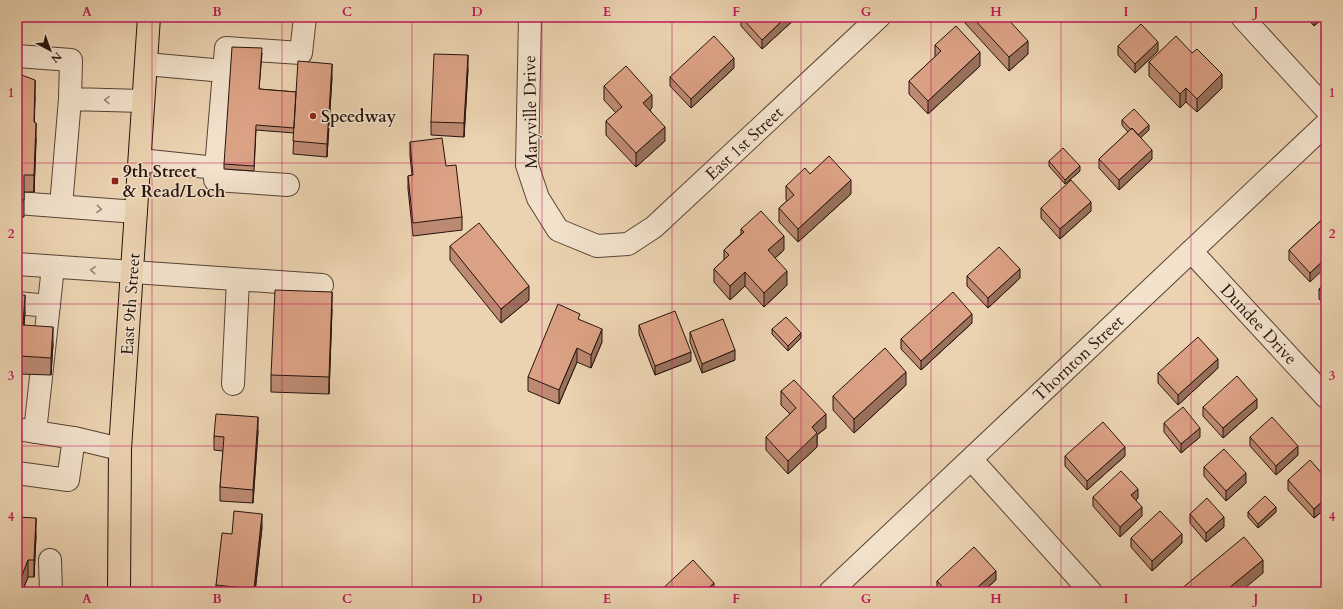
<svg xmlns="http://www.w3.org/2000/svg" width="1343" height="609" font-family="Cardo,serif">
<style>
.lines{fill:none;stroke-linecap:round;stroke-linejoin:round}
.minor-casing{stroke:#574335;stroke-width:24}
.major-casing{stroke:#26130c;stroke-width:24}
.minor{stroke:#f2e2cc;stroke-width:22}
.major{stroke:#ebd2b0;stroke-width:22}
.wall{fill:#bc8a72;stroke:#26130c}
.shaded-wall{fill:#99715c;stroke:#26130c}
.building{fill:#dba184;stroke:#26130c}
.oneway{stroke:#968576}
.grid{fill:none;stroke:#c2185b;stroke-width:1;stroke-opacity:0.55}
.poi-dot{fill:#8f2418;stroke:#f2e2cc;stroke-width:1.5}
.labels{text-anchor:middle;stroke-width:3;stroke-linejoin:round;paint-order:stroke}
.street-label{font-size:17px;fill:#26130c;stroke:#f2e2cc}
.poi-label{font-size:17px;font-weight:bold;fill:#26130c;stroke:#f2e2cc;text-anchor:start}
.neatline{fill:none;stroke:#c2185b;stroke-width:1.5}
.grid-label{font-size:13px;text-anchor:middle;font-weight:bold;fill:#c2185b}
</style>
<rect width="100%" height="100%" fill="#ebd2b0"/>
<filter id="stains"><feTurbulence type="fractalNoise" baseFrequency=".005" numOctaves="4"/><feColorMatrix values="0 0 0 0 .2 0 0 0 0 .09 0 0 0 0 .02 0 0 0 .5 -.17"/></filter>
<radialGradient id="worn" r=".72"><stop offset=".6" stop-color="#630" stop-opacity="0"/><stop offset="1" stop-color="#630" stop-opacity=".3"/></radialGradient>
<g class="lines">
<defs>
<path id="minor" d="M530,17L527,165L538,198L558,230L597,246L628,244L654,227L879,17
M1242,17L1326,109
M17,56L71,60L70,99L61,206
M146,64L224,71
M70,99L143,101
M140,160L216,168
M288,185L215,180L226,48L301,53L305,17
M17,203L136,212
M1191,251L1326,397
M17,264L322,285
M17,303L49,306
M233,384L238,280
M17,429L74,438L120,449
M35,432L53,267
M971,459L1091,592
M17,473L68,480L74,438
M50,560L51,592
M830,592L1326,124"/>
<path id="major" d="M119,592L120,449L149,17"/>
</defs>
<use href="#minor" class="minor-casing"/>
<use href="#major" class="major-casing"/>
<use href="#minor" class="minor"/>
<use href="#major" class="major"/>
</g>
<path class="wall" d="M741,17H796V18L762,49L741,26Z
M965,17H1014L1010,21L1028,54L1009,71L965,23Z
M1306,17H1324L1314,26Z
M935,45L980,66L928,114L909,94V81L935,57Z
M1118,46L1158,51L1135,73L1118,55Z
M262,53L259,89L296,92L332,77L327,157L293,154L294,133L256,130L254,171L224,169V164Z
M1149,62L1222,88L1197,112L1186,102L1180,108L1149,76Z
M734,68L691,108L670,86V77Z
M468,69L464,137L431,135V122Z
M17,78L35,97L34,122L36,140L34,192H24V217H17Z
M604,86L652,108L650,110L665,141L636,167L606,135V121L616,113L604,100Z
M1122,120L1149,130L1140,137L1152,159L1119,190L1099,168V159L1128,132L1122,125Z
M410,142L446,166L462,217V230L413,236L408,189V176L412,175L410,156Z
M1049,161L1080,171L1065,184L1049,166Z
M810,174L851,194L798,242L779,222V208L787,201L786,199V186Z
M1041,208L1091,211L1060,239L1041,218Z
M1326,216L1310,282L1289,260V250Z
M741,229L784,250L775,258L787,285L764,307L745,286L730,300L714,282V269L724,260V250L741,234Z
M450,246L529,300L501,323L450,260Z
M967,276L1020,278L988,308L967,286Z
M1326,283V306L1319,299V289Z
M17,295L25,312L24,325L53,344L51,375L20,374L18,403H17Z
M332,309L329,394L271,392V375Z
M580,320L602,342L591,368L577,362L559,404L528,391V377Z
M972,323L921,370L901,349V339Z
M639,325L691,361L655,375L639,334Z
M772,329L801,338L788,351L772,334Z
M690,332L735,360L702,373L690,342Z
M1218,368L1178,405L1158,383V373Z
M906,385L854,433L833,410V396Z
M781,391L826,428L817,435V447L788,474L766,450V437L790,414L781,405Z
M1203,407L1257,408L1223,438L1203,416Z
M1164,423L1200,437L1181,453L1164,432Z
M258,431L253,503L220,501V487L223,451L214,450V436Z
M1250,437L1298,455L1276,475L1250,446Z
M1065,456H1125L1087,490L1065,466Z
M1204,467L1246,483L1226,501L1204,476Z
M1326,478V508L1314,518L1288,490V480Z
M1093,497L1138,498L1136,500L1142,516L1120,537L1093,506Z
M1248,512H1276L1258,528L1248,517Z
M1190,514L1224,527L1206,542L1190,523Z
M17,517L36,535L34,577H28L22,592H17Z
M262,527L255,592H216V585L232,534Z
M1131,538L1182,543L1152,571L1131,547Z
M996,580L982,592H939L937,590V581Z"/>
<path class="shaded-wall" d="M786,17H796V18L762,49V40Z
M1003,17H1014L1003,27Z
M1314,17H1324L1314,26Z
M1028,41V54L1009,71V57Z
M1158,42V51L1135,73V64Z
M980,52V66L928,114V101Z
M468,55V69L464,137V123Z
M734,58V68L691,108V99Z
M332,64V77L327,157V144Z
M1222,74V88L1197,112V99Z
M35,80V97L34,140V122Z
M1186,88V102L1180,108V94Z
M652,95V108L643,117V103Z
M36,123V140L34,192V175Z
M1149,125V130L1137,141V136Z
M665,127V141L636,167V153Z
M1152,150V159L1119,190V180Z
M1080,166V171L1065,184V180Z
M851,180V194L798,242V229Z
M1091,202V211L1060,239V229Z
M784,236V250L768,264V250Z
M1326,258V267L1310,282V273Z
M1020,269V278L988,308V298Z
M787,271V285L764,307V293Z
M745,272V286L730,300V286Z
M529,286V300L501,323V309Z
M332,292V309L329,394V377Z
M25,295V312L23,342V325Z
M972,314V323L921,370V361Z
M53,327V344L51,375V358Z
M602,329V342L591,368V355Z
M801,333V338L788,351V346Z
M577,348V362L559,404V390Z
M735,350V360L702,373V364Z
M691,352V361L655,375V366Z
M20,356V374L18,403V386Z
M1218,359V368L1178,405V395Z
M906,372V385L854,433V419Z
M1257,399V408L1223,438V428Z
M826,414V428L817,435V447L788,474V461L812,427Z
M258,417V431L253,503V490Z
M1200,428V437L1181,453V444Z
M1298,446V455L1276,475V466Z
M1125,447V456L1087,490V481Z
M1246,473V483L1226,501V491Z
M1138,489V498L1131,504V495Z
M1326,498V508L1314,518V509Z
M1142,507V516L1120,537V527Z
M1276,507V512L1258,528V524Z
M262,514V527L255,592H254Z
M1224,517V527L1206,542V533Z
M36,518V535L34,577V560Z
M1182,534V543L1152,571V561Z
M28,560V577L22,592H17V588Z
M1263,560V573L1240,592H1224Z
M996,571V580L982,592H972Z
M714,583V592H704Z"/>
<path class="building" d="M741,17H786L762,40Z
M972,17H1006L1028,41L1009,57Z
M1141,24L1158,42L1135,64L1118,46Z
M956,26L980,52L928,101L909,81L941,51L935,45Z
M714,36L734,58L691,99L670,77Z
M1176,36L1192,53L1197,49L1222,74L1197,99L1186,88L1180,94L1149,62Z
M232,47L262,48L259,89L296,92L294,128L256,125L254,166L224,164Z
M434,54L468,55L464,123L431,122Z
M298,61L332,64L327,144L293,141Z
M626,66L652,95L643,103L665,127L636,153L606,121L622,107L604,86Z
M19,74L35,80L34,122L36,123L34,175H24V200H17V78L19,79Z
M1134,109L1149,125L1138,135L1132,128L1131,130L1122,120Z
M1132,128L1152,150L1119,180L1099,159Z
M442,138L446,166L456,165L462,217L413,223L408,176L413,175L410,142Z
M1063,148L1080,166L1065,180L1049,161Z
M829,156L851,180L798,229L779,208L794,195L786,186L805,168L810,174Z
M1071,180L1091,202L1060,229L1041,208Z
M761,211L784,236L768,250L787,271L764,293L745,272L730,286L714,269L729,255L724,250L744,232L741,229Z
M1326,216V258L1310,273L1289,250Z
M479,223L529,286L501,309L450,246Z
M999,247L1020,269L988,298L967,276Z
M1326,283V297L1319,289Z
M275,290L332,292L329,377L271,375Z
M953,292L972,314L921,361L901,339Z
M17,295H25L23,325L53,327L51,358L20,356L18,386H17Z
M558,304L580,314L578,319L602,329L591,355L577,348L559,390L528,377Z
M675,311L691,352L655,366L639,325Z
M786,317L801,333L788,346L772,329Z
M723,319L735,350L702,364L690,332Z
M1198,337L1218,359L1178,395L1158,373Z
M885,348L906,372L854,419L833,396Z
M1237,376L1257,399L1223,428L1203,407Z
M794,380L826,414L812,427L817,433L788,461L766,437L796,408L781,391Z
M1183,407L1200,428L1181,444L1164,423Z
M216,414L258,417L253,490L220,487L224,437L214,436Z
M1272,417L1298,446L1276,466L1250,437Z
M1103,422L1125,447L1087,481L1065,456Z
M1224,449L1246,473L1226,491L1204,467Z
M1310,460L1326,478V498L1314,509L1288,480Z
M1121,471L1138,489L1131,495L1142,507L1120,527L1093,497Z
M1265,496L1276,507L1258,524L1248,512Z
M1207,498L1224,517L1206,533L1190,514Z
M234,511L262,514L254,589L216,585L222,533L232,534Z
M1160,511L1182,534L1152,561L1131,538Z
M17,517L36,518L34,560H28L17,588Z
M1244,537L1263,560L1224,592H1184L1181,589Z
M974,547L996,571L972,592H947L937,581Z
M693,560L714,583L704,592H659Z"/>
<defs><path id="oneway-chevron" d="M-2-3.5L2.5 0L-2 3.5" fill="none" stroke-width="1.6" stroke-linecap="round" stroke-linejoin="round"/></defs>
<g class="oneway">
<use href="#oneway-chevron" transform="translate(107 100) rotate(-179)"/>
<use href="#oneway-chevron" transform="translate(99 209) rotate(5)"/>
<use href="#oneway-chevron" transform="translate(93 270) rotate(-176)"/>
</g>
<path class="grid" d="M152,17V592M282,17V592M412,17V592M542,17V592M672,17V592M801,17V592M931,17V592M1061,17V592M1191,17V592M17,163H1326M17,304H1326M17,446H1326"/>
<g class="poi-dot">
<circle cx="313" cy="116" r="4"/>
<rect x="111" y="177" width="8" height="8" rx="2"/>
</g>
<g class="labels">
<g class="street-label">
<text transform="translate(530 112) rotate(-91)" y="6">Maryville Drive</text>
<text transform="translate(744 143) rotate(-43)" y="6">East 1st Street</text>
<text transform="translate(130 304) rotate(-86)" y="6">East 9th Street</text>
<text transform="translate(1259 324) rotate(47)" y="6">Dundee Drive</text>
<text transform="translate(1078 358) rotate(-43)" y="6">Thornton Street</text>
</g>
<g class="poi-label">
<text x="321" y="122">Speedway</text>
<text x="123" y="177">9th Street<tspan x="123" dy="20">&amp; Read/Loch</tspan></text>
</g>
</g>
<rect width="1343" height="609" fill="none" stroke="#ebd2b0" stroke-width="44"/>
<g transform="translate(50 50) rotate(139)" stroke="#f2e2cc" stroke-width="3" paint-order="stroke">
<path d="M0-3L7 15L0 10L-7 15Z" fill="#26130c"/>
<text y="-6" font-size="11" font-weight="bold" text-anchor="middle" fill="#26130c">N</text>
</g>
<rect x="22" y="22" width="1299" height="565" class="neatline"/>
<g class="grid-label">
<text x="87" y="16">A</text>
<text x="217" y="16">B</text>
<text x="347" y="16">C</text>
<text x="477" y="16">D</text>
<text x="607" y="16">E</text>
<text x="736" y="16">F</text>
<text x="866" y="16">G</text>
<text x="996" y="16">H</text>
<text x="1126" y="16">I</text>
<text x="1256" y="16">J</text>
<text x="11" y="97">1</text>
<text x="1332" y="97">1</text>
<text x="11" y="238">2</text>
<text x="1332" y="238">2</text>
<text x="11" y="380">3</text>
<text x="1332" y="380">3</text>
<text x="11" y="521">4</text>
<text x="1332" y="521">4</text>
<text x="87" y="603">A</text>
<text x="217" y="603">B</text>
<text x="347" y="603">C</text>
<text x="477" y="603">D</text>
<text x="607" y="603">E</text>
<text x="736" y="603">F</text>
<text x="866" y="603">G</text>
<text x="996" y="603">H</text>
<text x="1126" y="603">I</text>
<text x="1256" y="603">J</text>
</g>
<rect width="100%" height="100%" filter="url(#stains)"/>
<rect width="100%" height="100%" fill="url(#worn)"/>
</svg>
